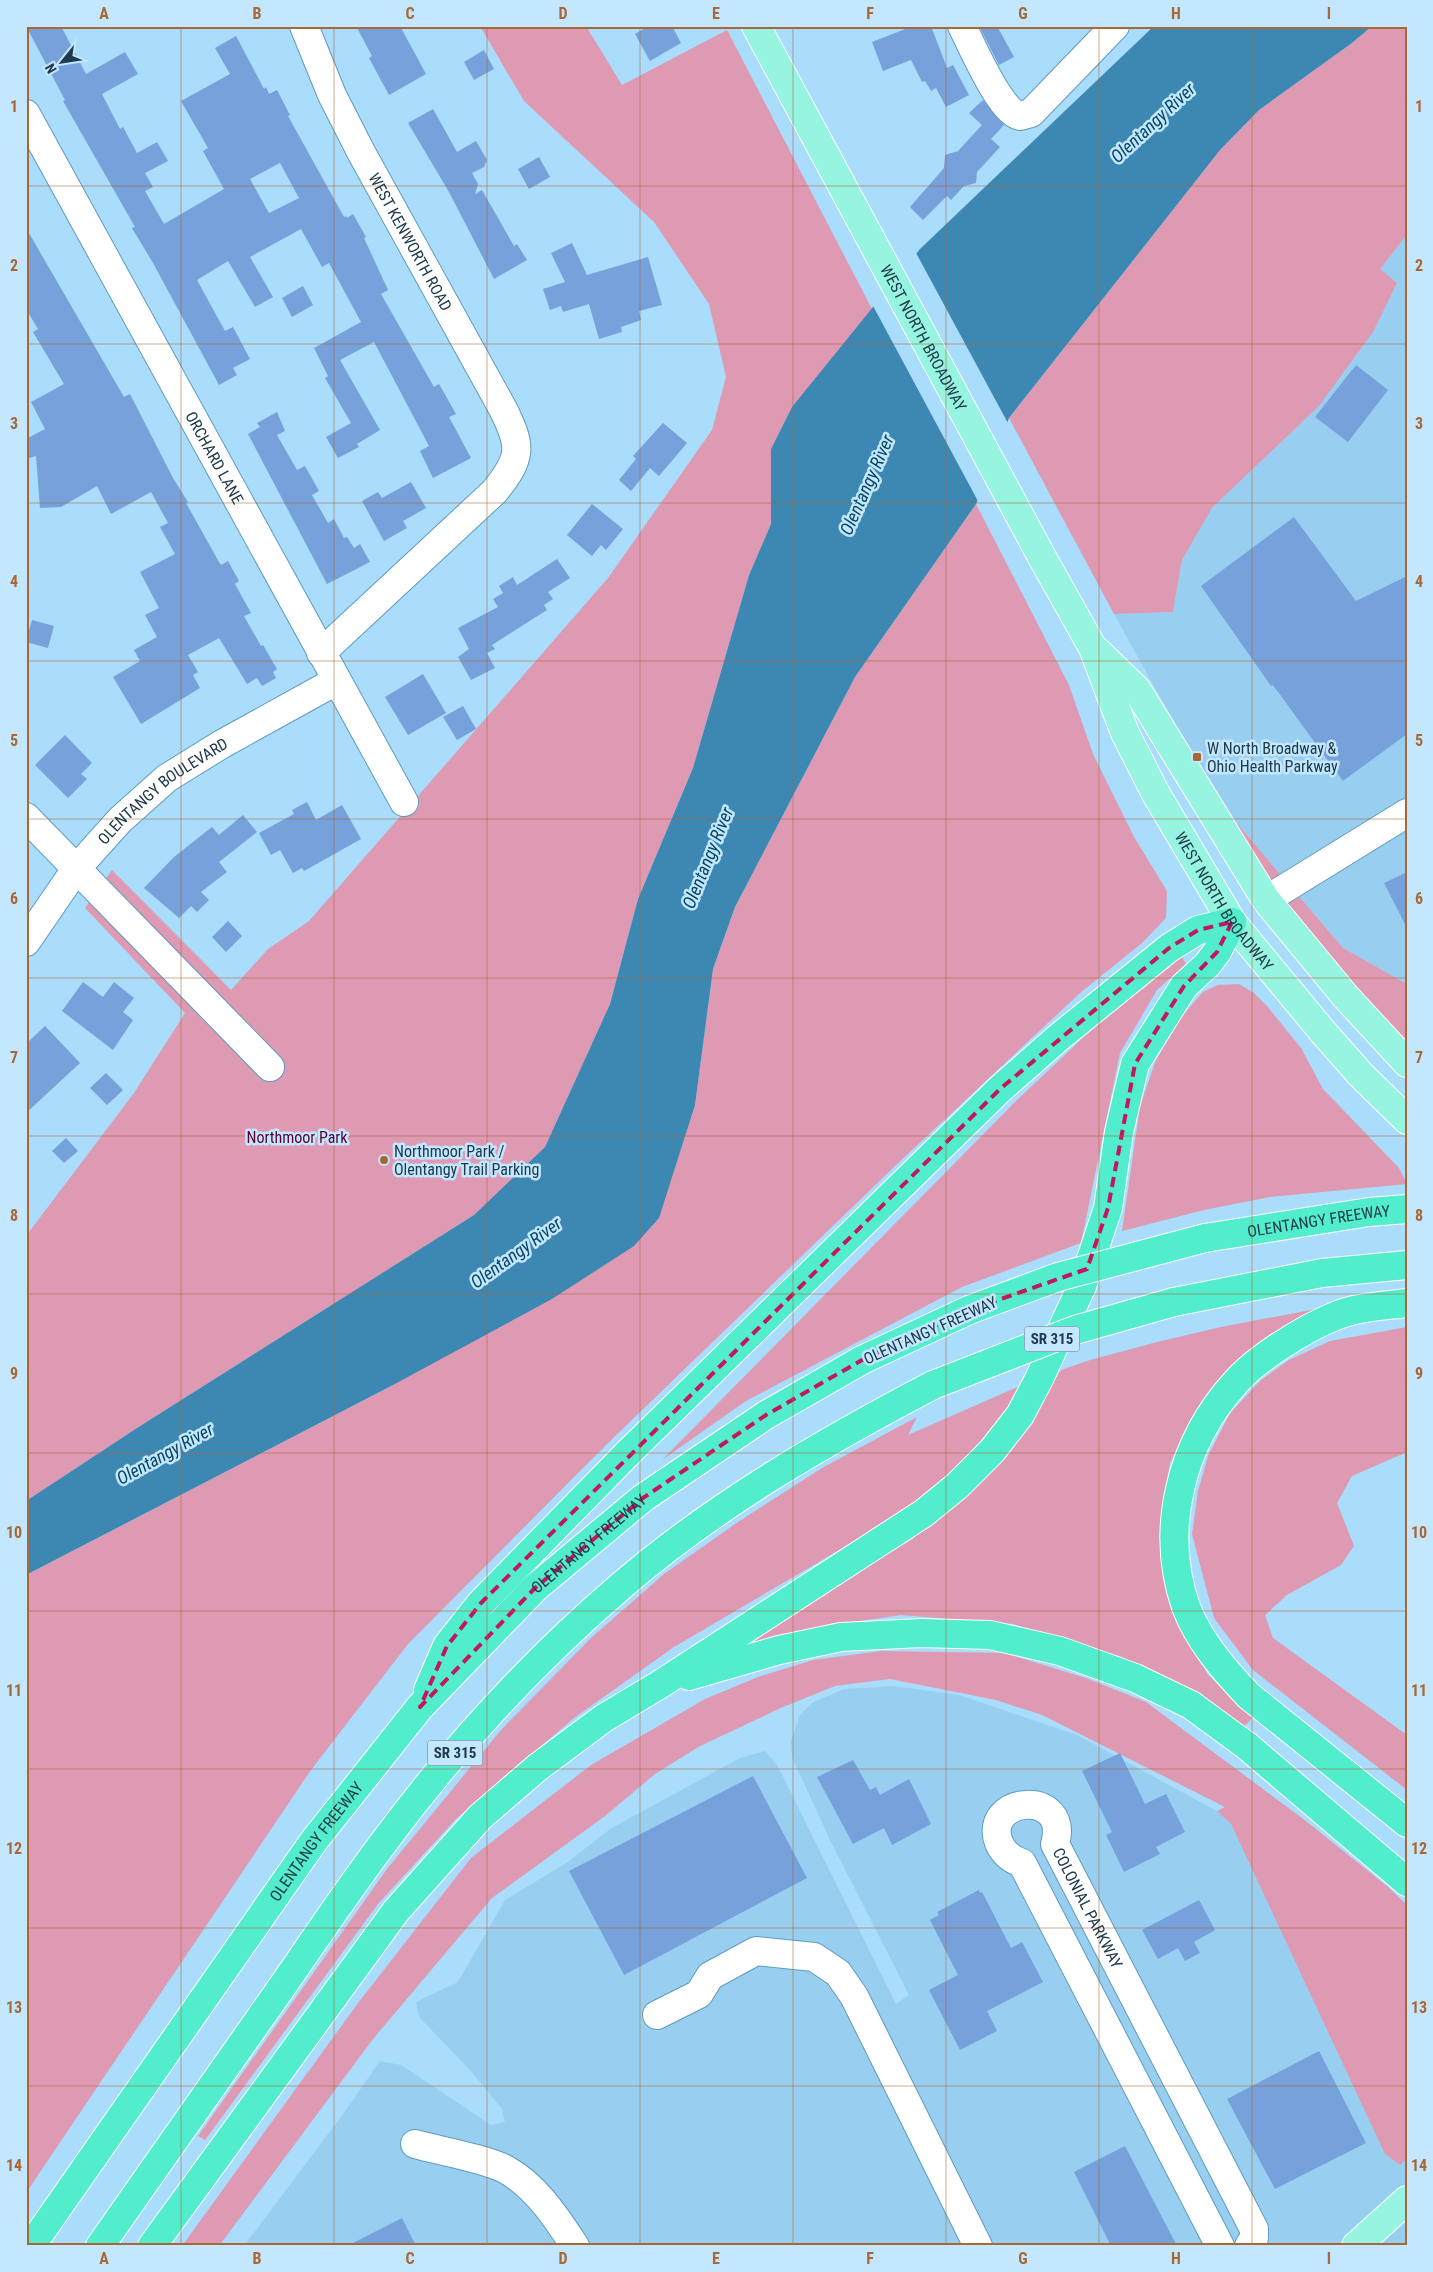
<svg xmlns="http://www.w3.org/2000/svg" width="1433" height="2272" font-family="'Roboto Condensed',sans-serif">
	<style>
		.built { fill: #98cff0 }
		.green { fill: #df9ab3 }
		.water { fill: #3d88b2 }
		.pier { fill: #aadcfb }
		.building { fill: #76a1db; fill-rule: evenodd }
		.lines { fill: none; stroke-linecap: round; stroke-linejoin: round }
		.minor-casing { stroke: #5e9bc0; stroke-width: 30 }
		.major-casing { stroke: #fff; stroke-width: 30 }
		.highway-casing { stroke: #fff; stroke-width: 30 }
		.minor { stroke: #fff; stroke-width: 28 }
		.major { stroke: #97f4e0; stroke-width: 28 }
		.highway { stroke: #52edcc; stroke-width: 28 }
		.highway-bridge-casing { stroke: #fff; stroke-width: 30; stroke-linecap: butt }
		.highway-bridge { stroke: #52edcc; stroke-width: 28 }
		.marked { fill: none; stroke: #c2185b; stroke-width: 4; stroke-dasharray: 10 6; stroke-linejoin: round }
		.grid { fill: none; stroke: #a96734; stroke-width: 1; stroke-opacity: 0.55 }
		.poi-dot { fill: #a96734; stroke: #c2e7ff; stroke-width: 2 }
		.labels { text-anchor: middle; stroke-width: 5; stroke-linejoin: round; paint-order: stroke }
		.shield { fill: #c2e7ff; stroke: #516e80; stroke-width: 1 }
		.shield-label { font-size: 15px; font-weight: bold; fill: #203a49 }
		.street-label { font-size: 16px; fill: #203a49; stroke: #c2e7ff }
		.poi-label { font-size: 16px; fill: #203a49; stroke: #c2e7ff; text-anchor: start }
		.park-label { font-size: 16px; fill: #5a0031; stroke: #c2e7ff }
		.water-label { font-size: 18px; font-style: italic; fill: #074663; stroke: #c2e7ff }
		.neatline { fill: none; stroke: #a96734; stroke-width: 2 }
		.grid-label { font-size: 16px; text-anchor: middle; font-weight: bold; fill: #a96734 }
	</style>
	<rect width="100%" height="100%" fill="#aadcfb"/>
	<!-- built -->
	<g class="built">
		<path d="M1407 235V984L1343 948 1218 801 1114 614 1173 612 1182 560 1212 508 1319 406 1380 269Z"/>
		<path d="M894 1686 959 1695 1077 1735 1217 1811 1231 1824 1400 2165 1407 2159V2246H244L346 2110 380 2061 401 2065 491 2125 505 2122 502 2109 470 2070 419 2017 416 2002 458 1982 505 1900 568 1862 610 1829 740 1758 765 1751 777 1765 896 2004 909 1995 830 1840 792 1757 791 1741 800 1715 812 1703 844 1689Z"/>
	</g>
	<!-- green -->
	<g class="green">
		<path d="M480 26H586L622 85 727 30 872 309 792 407 771 449V524L749 575 693 768 638 899 610 1004 545 1147 474 1215 137 1428 26 1501V1236L134 1093 185 1013 85 908 112 870 231 990 268 949 309 921 608 578 712 430 726 377 709 304 654 222 524 101Z"/>
		<path d="M1372 26H1407V235L1380 269 1397 283 1373 332 1319 406 1212 508 1182 560 1173 612 1114 614 1009 418 1220 150 1259 110 1352 43Z"/>
		<path d="M976 504 1069 685 1093 754 1134 837 1167 891 1166 918 1142 943 1080 993 895 1166 608 1443 408 1644 311 1770 26 2193V1575L393 1385 695 1105 713 969 735 907 855 677Z"/>
		<path d="M1218 801 1343 948 1407 984V1044L1331 960 1282 901Z"/>
		<path d="M1182 957 1186 964 1157 990 1120 1053 1081 1243 962 1287 746 1401 662 1460 1016 1101 1123 1000Z"/>
		<path d="M1239 984 1254 993 1267 1006 1301 1048 1323 1089 1399 1168 1407 1184 1270 1197 1204 1210 1122 1231 1140 1106 1156 1060 1182 1016 1203 992 1218 985Z"/>
		<path d="M1316 1309 1269 1335 1229 1368 1194 1414 1170 1463 1162 1508V1566L1176 1615 1208 1675 1253 1717 1244 1727 1199 1692 1119 1656 1013 1624 901 1615 808 1629 748 1646 744 1639 911 1540 965 1497 1017 1440 1061 1370 1090 1360 1157 1342 1221 1327Z"/>
		<path d="M1407 1327V1452L1352 1476 1337 1503 1354 1546 1341 1565 1287 1595 1265 1615 1273 1638 1407 1735V1790L1253 1670 1214 1618 1192 1534 1198 1491 1208 1456 1230 1413 1261 1380 1289 1360 1330 1341Z"/>
		<path d="M1022 1385 997 1423 956 1467 899 1515 674 1647 574 1718 456 1819 378 1904 205 2140 198 2136 387 1869 501 1730 591 1638 664 1574 738 1522 822 1468 917 1417 908 1435Z"/>
		<path d="M881 1651 1005 1653 1086 1678 1146 1702 1306 1821 1388 1887 1407 1905V2159L1400 2165 1385 2154 1231 1824 1217 1811 1225 1807 1042 1715 996 1700 890 1679 835 1686 783 1707 700 1746 655 1774 605 1816 492 1898 373 2039 219 2246H182L358 2003 471 1858 591 1765 705 1699 758 1677 813 1660Z"/>
	</g>
	<!-- water -->
	<path class="water" d="M1154 26H1372L1352 43 1259 110 1220 150 1009 418 976 504 855 677 735 907 713 969 695 1105 659 1218 634 1246 552 1299 393 1385 26 1575V1501L137 1428 474 1215 545 1147 610 1004 638 899 693 768 749 575 771 524V449L792 407 920 249Z"/>
	<!-- pier -->
	<path class="pier" d="M915 251 1009 425 979 503 872 304Z"/>
	<!-- building -->
	<g class="building">
		<path d="M26 26H61L86 74 125 52 138 74 102 94 120 129 123 127 137 153 157 142 168 161 145 173 153 187 145 191 164 224 224 189 203 151 208 148 181 101 230 74 215 48 236 36 264 89 266 87 269 94 277 90 290 115 288 116 344 217 346 216 347 218 353 214 366 237 364 238 388 290 381 294 434 387 439 384 456 414 449 417 471 458 433 478 420 451 429 446 374 342 340 360 380 430 357 444 359 447 338 458 326 437 351 423 325 378 328 376 314 348 361 322 329 263 322 267 301 229 250 257 273 297 255 307 228 261 197 280 225 331 233 327 250 359 233 368 237 375 219 385 153 263 132 228 135 227 63 101 65 100ZM280 163 299 198 269 213 250 179Z"/>
		<path d="M356 26H400L426 74 389 95 369 58 372 56Z"/>
		<path d="M649 26H672L681 43 650 61 635 34Z"/>
		<path d="M913 26H931L947 68 953 65 969 95 946 107 936 88 931 91 925 81 922 82 911 60 883 71 872 42Z"/>
		<path d="M979 26H997L1014 57 999 65Z"/>
		<path d="M484 50 494 69 474 80 464 62Z"/>
		<path d="M983 100 1004 125 991 139 1000 147 977 172 976 183 964 186 951 200 947 196 923 220 910 207 944 168 945 155 958 151 982 125 969 113Z"/>
		<path d="M433 109 457 152 476 141 487 160 484 167 472 173 478 184 475 194 482 190 514 246 517 244 527 260 494 279 449 192 408 123Z"/>
		<path d="M539 157 550 177 529 189 518 169Z"/>
		<path d="M26 228 124 397 130 394 173 478 188 502 186 503 219 562 221 565 228 561 239 581 235 584 251 613 244 616 261 646 263 645 277 669 273 672 276 678 262 686 257 678 247 684 219 638 188 655 198 672 193 675 200 688 141 724 113 677 140 661 134 650 157 637 145 615 159 608 140 572 175 554 160 527 168 523 151 492 111 514 97 486 61 507 40 508 36 456 26 459V439L45 429 31 402 64 384 33 332 38 329 26 309Z"/>
		<path d="M572 243 587 275 648 257 662 305 639 311 641 320 621 327 622 332 599 339 589 304 563 312 561 306 550 310 543 289 565 282 551 253Z"/>
		<path d="M303 286 313 305 292 317 282 298Z"/>
		<path d="M1356 365 1388 390 1348 442 1315 417Z"/>
		<path d="M277 412 285 431 277 435 297 470 305 466 319 491 312 495 328 523 334 519 344 538 347 537 354 548 360 544 370 562 327 584 248 434 260 427 257 423Z"/>
		<path d="M663 423 687 443 659 476 650 468 631 491 619 480 636 459 633 456Z"/>
		<path d="M411 482 426 508 403 521 407 528 384 541 362 501 378 492 382 498Z"/>
		<path d="M592 504 623 529 606 550 601 545 592 556 567 535Z"/>
		<path d="M1294 517 1356 601 1407 576V734L1343 781 1273 685 1271 686 1201 586Z"/>
		<path d="M557 559 570 578 548 592 553 599 544 605 547 610 492 645 495 649 487 653 495 668 471 680 458 657 469 649 458 628 498 607 493 599 503 593 499 586 513 577 517 585Z"/>
		<path d="M32 620 54 626 48 648 26 642Z"/>
		<path d="M423 674 446 713 408 735 385 697Z"/>
		<path d="M463 706 476 729 457 740 443 717Z"/>
		<path d="M65 735 92 763 81 774 87 779 68 798 35 765Z"/>
		<path d="M307 802 316 820 342 805 361 839 304 871 302 868 293 873 280 850 271 855 259 833 294 814 292 810Z"/>
		<path d="M243 815 257 832 219 862 227 872 201 892 209 900 197 912 191 906 179 918 144 888 174 857 212 827 219 835Z"/>
		<path d="M1407 872V928L1384 883Z"/>
		<path d="M228 921 242 936 226 952 212 937Z"/>
		<path d="M83 982 103 997 114 982 134 998 123 1012 133 1020 113 1050 62 1011Z"/>
		<path d="M45 1026 80 1063 26 1113V1044Z"/>
		<path d="M106 1073 123 1090 107 1105 90 1088Z"/>
		<path d="M66 1138 78 1151 64 1163 52 1151Z"/>
		<path d="M1120 1753 1145 1804 1166 1794 1185 1832 1156 1847 1160 1854 1124 1872 1106 1835 1112 1832 1082 1771Z"/>
		<path d="M853 1760 870 1790 876 1787 880 1795 909 1779 931 1824 892 1845 884 1828 853 1844 817 1777Z"/>
		<path d="M753 1776 807 1878 624 1975 569 1871Z"/>
		<path d="M979 1890 980 1893 982 1892 1011 1948 1022 1942 1043 1982 987 2011 997 2031 960 2050 929 1990 958 1975 930 1920 939 1915 937 1912Z"/>
		<path d="M1199 1900 1215 1930 1194 1942 1200 1953 1185 1961 1178 1948 1158 1959 1142 1930Z"/>
		<path d="M1319 2051 1366 2143 1275 2189 1227 2099Z"/>
		<path d="M1125 2146 1177 2246H1111L1074 2172Z"/>
		<path d="M402 2218 416 2246H347Z"/>
	</g>
	<g class="lines">
		<defs>
			<g id="minor">
				<path id="s1" d="M304 26 332 95 361 152 503 409C522 447 522 457 495 491L321 653"/>
				<path d="M962 26C972 46 1001 113 1020 116L1031 113 1115 26"/>
				<path id="s2" d="M26 114 404 802"/>
				<path d="M26 817 270 1067"/>
				<path d="M1266 900 1407 813"/>
				<path id="s3" d="M26 942 76 869 120 820 167 778 222 744 336 681"/>
				<path d="M657 2015 699 1994 710 1976 756 1951 814 1957 838 1973 854 1996 978 2246"/>
				<path d="M415 2144C440 2151 483 2158 505 2169 536 2186 556 2217 575 2246"/>
				<path id="s4" d="M1220 2246 1022 1863C1012 1860 1004 1854 999 1843 981 1796 1071 1788 1055 1844L1254 2229V2238L1249 2246"/>
			</g>
			<g id="major">
				<path id="s5" d="M756 26 1043 559 1093 648 1125 733 1156 794 1232 922 1323 1032 1361 1075 1407 1120"/>
				<path d="M1098 652 1137 690 1266 900 1346 997 1407 1063"/>
				<path d="M1356 2246 1407 2200"/>
			</g>
			<g id="highway">
				<path id="s6" d="M1205 1238 1369 1212 1407 1209"/>
				<path d="M1174 1302 1322 1273 1407 1265"/>
				<path d="M1407 1303C1383 1306 1355 1307 1333 1317 1304 1329 1257 1358 1236 1382 1181 1442 1159 1529 1186 1607 1199 1641 1224 1670 1249 1696L1407 1823"/>
				<path d="M689 1676 779 1650 841 1637 921 1633 990 1635 1060 1651 1135 1678 1191 1705 1247 1746 1407 1882"/>
				<path d="M428 1690 447 1646 481 1603 628 1453 1000 1089 1058 1038 1169 948 1198 930 1232 922"/>
				<path id="s7" d="M31 2246 313 1842 420 1707 535 1588 643 1498 766 1415 862 1360 969 1310"/>
				<path d="M100 2246C162 2157 224 2069 286 1981 317 1936 348 1890 381 1846 451 1751 531 1663 621 1586 715 1505 824 1442 933 1385"/>
				<path d="M152 2246 396 1911 480 1817 538 1767 604 1718 659 1685 924 1513 957 1486 992 1451 1020 1415 1039 1379 1082 1286 1108 1208 1119 1132 1135 1064 1184 986 1207 965 1217 952 1232 922"/>
			</g>
		</defs>
		<!-- minor casing -->
		<use href="#minor" class="minor-casing"/>
		<!-- major casing -->
		<use href="#major" class="major-casing"/>
		<!-- highway casing -->
		<use href="#highway" class="highway-casing"/>
		<!-- minor -->
		<use href="#minor" class="minor"/>
		<!-- major -->
		<use href="#major" class="major"/>
		<!-- highway -->
		<use href="#highway" class="highway"/>
		<defs>
			<g id="highway-bridge">
				<path d="M969 1310 1058 1277 1205 1238"/>
				<path d="M933 1385 1075 1330 1174 1302"/>
			</g>
		</defs>
		<!-- highway-bridge casing -->
		<use href="#highway-bridge" class="highway-bridge-casing"/>
		<!-- highway-bridge -->
		<use href="#highway-bridge" class="highway-bridge"/>
	</g>
	<!-- marked area -->
	<path class="marked" d="M1232 922 1217 952 1184 986 1135 1064 1108 1208 1087 1269 969 1310 862 1360 766 1415 643 1498 535 1588 420 1707 447 1646 481 1603 1000 1089 1169 948 1198 930Z"/>
	<!-- grid -->
	<path class="grid" d="M181 26V2246M334 26V2246M487 26V2246M640 26V2246M793 26V2246M946 26V2246M1099 26V2246M1252 26V2246M26 186H1407M26 344H1407M26 503H1407M26 661H1407M26 819H1407M26 978H1407M26 1136H1407M26 1294H1407M26 1453H1407M26 1611H1407M26 1769H1407M26 1928H1407M26 2086H1407"/>
	<!-- markers -->
	<g class="poi-dot">
		<rect x="1192" y="752" width="10" height="10" rx="2.5"/>
		<circle cx="384" cy="1160" r="5"/>
	</g>
	<g class="labels">
		<!-- shield labels -->
		<g class="shield">
			<rect x="1024.5" y="1326.5" width="55" height="25" rx="4"/>
			<rect x="427.5" y="1740.5" width="55" height="25" rx="4"/>
		</g>
		<g class="shield-label">
			<text x="1052" y="1344">SR 315</text>
			<text x="455" y="1758">SR 315</text>
		</g>
		<!-- street labels -->
		<g class="street-label">
			<text dy="6" stroke="none"><textPath href="#s1" startOffset="241">WEST KENWORTH ROAD</textPath></text>
			<text dy="6" stroke="none"><textPath href="#s5" startOffset="354">WEST NORTH BROADWAY</textPath></text>
			<text dy="6" stroke="none"><textPath href="#s2" startOffset="392">ORCHARD LANE</textPath></text>
			<text dy="6" stroke="none"><textPath href="#s3" startOffset="206">OLENTANGY BOULEVARD</textPath></text>
			<text dy="6" stroke="none"><textPath href="#s5" startOffset="994">WEST NORTH BROADWAY</textPath></text>
			<text dy="6" stroke="none"><textPath href="#s6" startOffset="115">OLENTANGY FREEWAY</textPath></text>
			<text transform="translate(930 1330) rotate(-24)" y="6">OLENTANGY FREEWAY</text>
			<text dy="6" stroke="none"><textPath href="#s7" startOffset="900">OLENTANGY FREEWAY</textPath></text>
			<text dy="6" stroke="none"><textPath href="#s7" startOffset="495">OLENTANGY FREEWAY</textPath></text>
			<text dy="6" stroke="none"><textPath href="#s4" startOffset="649">COLONIAL PARKWAY</textPath></text>
		</g>
		<!-- poi labels -->
		<g class="poi-label">
			<text x="1207" y="754">W North Broadway &amp;<tspan x="1207" dy="18">Ohio Health Parkway</tspan></text>
			<text x="394" y="1157">Northmoor Park /<tspan x="394" dy="18">Olentangy Trail Parking</tspan></text>
		</g>
		<!-- park labels -->
		<g class="park-label">
			<text x="297" y="1143">Northmoor Park</text>
		</g>
		<!-- water labels -->
		<g class="water-label">
			<text transform="translate(1153 123) rotate(-43)" y="6">Olentangy River</text>
			<text transform="translate(867 485) rotate(-66)" y="6">Olentangy River</text>
			<text transform="translate(708 858) rotate(-68)" y="6">Olentangy River</text>
			<text transform="translate(516 1253) rotate(-36)" y="6">Olentangy River</text>
			<text transform="translate(165 1454) rotate(-29)" y="6">Olentangy River</text>
		</g>
	</g>
	<!-- border -->
	<rect width="1433" height="2272" fill="none" stroke="#c2e7ff" stroke-width="55"/>
	<!-- north arrow -->
	<g transform="translate(62 62) rotate(240)" stroke="#c2e7ff" stroke-width="4" paint-order="stroke">
	<path d="M0-4L9 19L0 12L-9 19Z" fill="#203a49"/>
	<text y="-8" font-size="14" font-weight="bold" text-anchor="middle" fill="#203a49">N</text>
	</g>
	<rect x="28" y="28" width="1378" height="2216" class="neatline"/>
	<g class="grid-label">
		<text x="104" y="19">A</text>
		<text x="257" y="19">B</text>
		<text x="410" y="19">C</text>
		<text x="563" y="19">D</text>
		<text x="716" y="19">E</text>
		<text x="870" y="19">F</text>
		<text x="1023" y="19">G</text>
		<text x="1176" y="19">H</text>
		<text x="1329" y="19">I</text>
		<text x="14" y="112">1</text>
		<text x="1419" y="112">1</text>
		<text x="14" y="271">2</text>
		<text x="1419" y="271">2</text>
		<text x="14" y="429">3</text>
		<text x="1419" y="429">3</text>
		<text x="14" y="587">4</text>
		<text x="1419" y="587">4</text>
		<text x="14" y="746">5</text>
		<text x="1419" y="746">5</text>
		<text x="14" y="904">6</text>
		<text x="1419" y="904">6</text>
		<text x="14" y="1063">7</text>
		<text x="1419" y="1063">7</text>
		<text x="14" y="1221">8</text>
		<text x="1419" y="1221">8</text>
		<text x="14" y="1379">9</text>
		<text x="1419" y="1379">9</text>
		<text x="14" y="1538">10</text>
		<text x="1419" y="1538">10</text>
		<text x="14" y="1696">11</text>
		<text x="1419" y="1696">11</text>
		<text x="14" y="1854">12</text>
		<text x="1419" y="1854">12</text>
		<text x="14" y="2013">13</text>
		<text x="1419" y="2013">13</text>
		<text x="14" y="2171">14</text>
		<text x="1419" y="2171">14</text>
		<text x="104" y="2264">A</text>
		<text x="257" y="2264">B</text>
		<text x="410" y="2264">C</text>
		<text x="563" y="2264">D</text>
		<text x="716" y="2264">E</text>
		<text x="870" y="2264">F</text>
		<text x="1023" y="2264">G</text>
		<text x="1176" y="2264">H</text>
		<text x="1329" y="2264">I</text>
	</g>
</svg>
